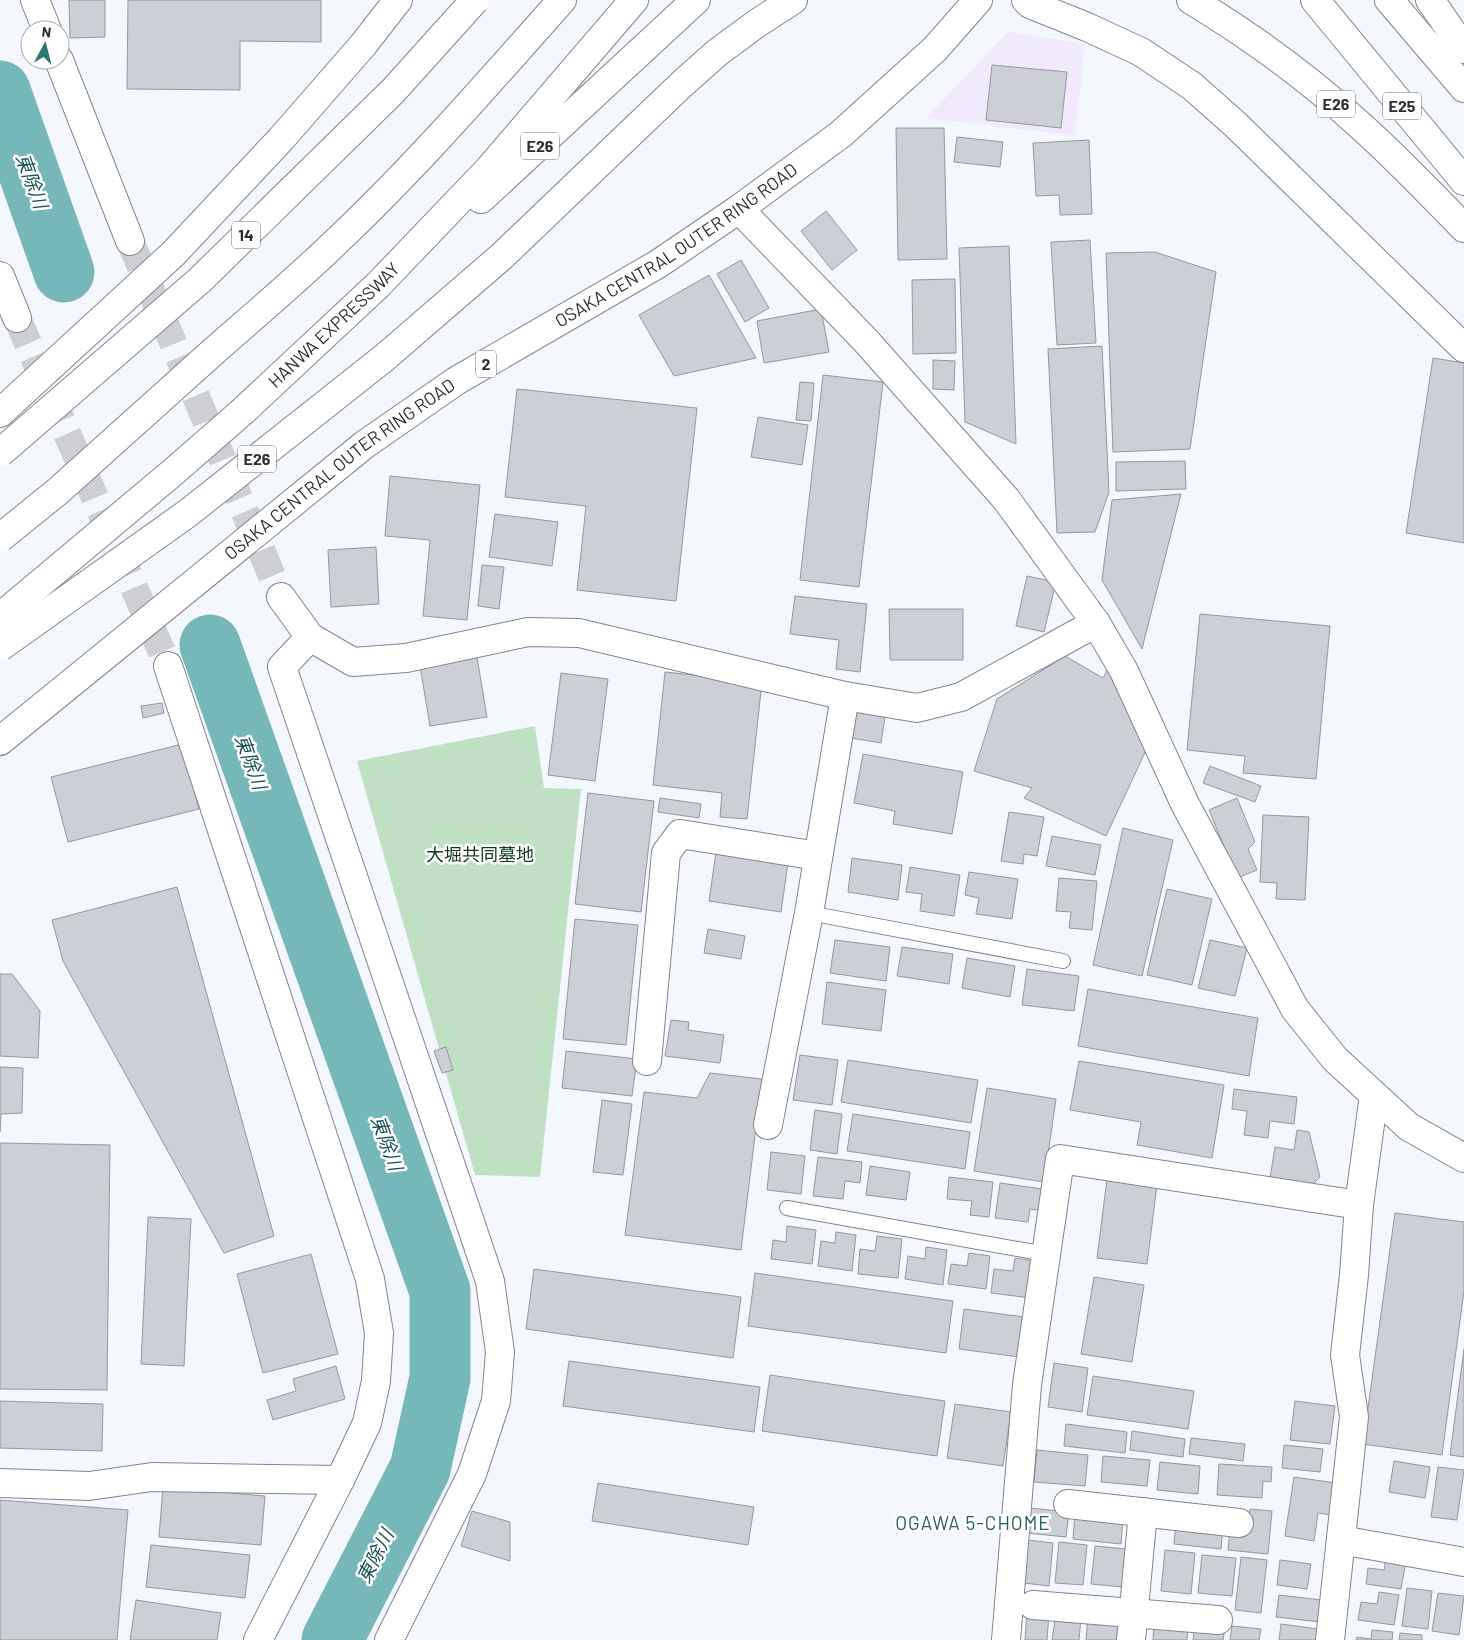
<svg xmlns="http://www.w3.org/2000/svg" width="1464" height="1640" font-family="Barlow,'Noto Sans JP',sans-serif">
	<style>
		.industrial { fill: #f0eafc }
		.green { fill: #bfe0c3 }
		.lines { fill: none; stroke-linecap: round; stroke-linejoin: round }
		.river { stroke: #76b7ba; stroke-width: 61 }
		.building { fill: #cdcfd6; stroke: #95979d }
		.minor-tunnel { stroke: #cdcfd5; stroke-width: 28; stroke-dasharray: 28 14; stroke-linecap: butt }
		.service-casing { stroke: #83858b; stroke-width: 16 }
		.minor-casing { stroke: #83858b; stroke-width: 30 }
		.primary-casing { stroke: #83858b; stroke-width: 30 }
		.motorway-casing { stroke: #83858b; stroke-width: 30 }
		.service { stroke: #fff; stroke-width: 14 }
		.minor { stroke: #fff; stroke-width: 28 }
		.primary { stroke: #fff; stroke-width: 28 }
		.motorway { stroke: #fff; stroke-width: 28 }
		.motorway-bridge-casing { stroke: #83858b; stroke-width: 30; stroke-linecap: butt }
		.motorway-bridge { stroke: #fff; stroke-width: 28 }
		.labels { text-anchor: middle; stroke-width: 5; stroke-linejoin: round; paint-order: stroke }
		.shield { fill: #fff; stroke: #6b6c6e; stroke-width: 1 }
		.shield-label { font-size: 16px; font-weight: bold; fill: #2c2d30 }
		.street-label { font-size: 18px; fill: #2c2d30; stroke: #fff }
		.park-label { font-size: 18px; fill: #0c3a19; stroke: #fff }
		.water-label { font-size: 19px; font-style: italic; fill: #165052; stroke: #fff }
		.neighbourhood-label { font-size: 19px; letter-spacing: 1px; fill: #265f59; stroke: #fff }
	</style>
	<rect width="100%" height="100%" fill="#f5f7fe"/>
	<!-- industrial -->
	<path class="industrial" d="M1008 32 1085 44 1075 136 926 118Z"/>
	<!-- green -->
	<path class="green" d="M535 726 544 788 581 789 540 1177 475 1175 357 761Z"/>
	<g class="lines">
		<!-- river -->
		<g class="river">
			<path d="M0 91 64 272"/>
			<path d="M210 645 440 1291V1378L420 1469 332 1640"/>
		</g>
	</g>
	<!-- building -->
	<g class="building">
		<path d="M69 0H105V37L70 38Z"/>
		<path d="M128 0H321V42L240 41V90L127 89Z"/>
		<path d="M992 65 1067 72 1061 128 986 120Z"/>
		<path d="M896 128H944L947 259 898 260Z"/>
		<path d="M957 137 1003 142 1000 167 954 162Z"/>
		<path d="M1089 140 1092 214 1060 215 1059 195 1036 196 1033 143Z"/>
		<path d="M826 211 857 250 832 270 801 231Z"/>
		<path d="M1090 240 1096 343 1057 345 1051 242Z"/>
		<path d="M1009 246 1016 444 965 422 959 248Z"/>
		<path d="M1155 252 1216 272 1190 449 1113 452 1106 253Z"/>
		<path d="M741 260 769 308 745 322 717 274Z"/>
		<path d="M709 275 756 358 674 376 639 315Z"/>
		<path d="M955 279 956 353 913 354 912 280Z"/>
		<path d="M821 309 829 352 764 363 757 321Z"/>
		<path d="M1102 346 1109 492 1095 532 1057 533 1048 349Z"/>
		<path d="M1433 358 1464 363V543L1406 533Z"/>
		<path d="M933 360 955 361 954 390 933 389Z"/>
		<path d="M823 375 883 382 859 587 800 580Z"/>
		<path d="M800 382 814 383 811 421 796 420Z"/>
		<path d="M517 389 697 408 676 601 577 590 586 506 505 497Z"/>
		<path d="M758 417 808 425 802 465 751 457Z"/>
		<path d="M1185 461 1186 489 1116 491V462Z"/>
		<path d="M390 476 480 485 467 620 423 616 430 540 385 536Z"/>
		<path d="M1181 494 1142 649 1102 580 1112 500Z"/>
		<path d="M495 514 558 522 552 566 489 557Z"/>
		<path d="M376 547 379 604 331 607 328 550Z"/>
		<path d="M482 565 504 567 499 609 478 606Z"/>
		<path d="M1027 576 1056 582 1044 632 1016 626Z"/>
		<path d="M795 596 867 604 860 672 836 669 839 640 790 634Z"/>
		<path d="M889 609H963V660H890Z"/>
		<path d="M1200 614 1330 626 1316 779 1243 773 1245 756 1187 750Z"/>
		<path d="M1065 656 1103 678 1109 667 1148 746 1106 836 1024 798 1032 788 974 771 997 699Z"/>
		<path d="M477 657 487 717 430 726 420 666Z"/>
		<path d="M665 672 762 682 747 819 720 817 722 793 653 785Z"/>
		<path d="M561 673 608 679 595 781 548 775Z"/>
		<path d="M162 703 164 713 143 718 141 706Z"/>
		<path d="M855 711 885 717 881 743 851 738Z"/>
		<path d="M182 744 199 809 68 842 51 777Z"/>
		<path d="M863 754 963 772 952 834 893 824 895 811 854 803Z"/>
		<path d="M1210 766 1261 786 1255 802 1203 783Z"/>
		<path d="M588 793 654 801 641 912 575 904Z"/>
		<path d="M660 798 701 804 699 818 658 812Z"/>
		<path d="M1237 798 1255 842 1248 849 1257 870 1237 878 1209 810Z"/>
		<path d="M1009 812 1044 817 1037 856 1024 854 1023 864 1001 861Z"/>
		<path d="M1263 815 1309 817 1305 900 1276 899 1277 883 1260 882Z"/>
		<path d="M1123 828 1173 840 1142 976 1093 965Z"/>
		<path d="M1052 836 1101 845 1095 875 1046 866Z"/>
		<path d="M716 852 788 863 781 912 709 901Z"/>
		<path d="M852 858 902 865 898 900 848 892Z"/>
		<path d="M910 867 960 875 954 916 920 911 922 894 906 892Z"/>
		<path d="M969 872 1018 879 1012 919 976 914 979 898 965 895Z"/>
		<path d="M1059 878 1097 881 1092 930 1069 928 1071 912 1056 911Z"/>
		<path d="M177 887 274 1236 224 1253 63 961 52 920Z"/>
		<path d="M1167 889 1212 899 1192 985 1147 975Z"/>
		<path d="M575 919 638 925 626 1045 563 1039Z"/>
		<path d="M708 929 745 936 741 959 704 953Z"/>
		<path d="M835 940 890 947 886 981 830 973Z"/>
		<path d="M1210 940 1247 948 1235 996 1198 988Z"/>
		<path d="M902 947 953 954 949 984 897 976Z"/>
		<path d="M967 958 1015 966 1010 997 962 988Z"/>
		<path d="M1027 969 1079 976 1074 1011 1022 1005Z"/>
		<path d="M0 974H12L40 1011 38 1058 0 1056Z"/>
		<path d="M827 982 886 990 881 1031 822 1024Z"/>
		<path d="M1088 989 1258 1018 1249 1076 1078 1046Z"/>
		<path d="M671 1020 689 1022 688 1030 724 1035 720 1063 665 1056Z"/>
		<path d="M446 1047 453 1070 442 1073 434 1051Z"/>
		<path d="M566 1051 637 1059 632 1096 562 1088Z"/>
		<path d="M800 1055 838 1060 832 1105 793 1100Z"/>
		<path d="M848 1060 978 1080 971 1123 841 1102Z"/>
		<path d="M1079 1061 1224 1085 1212 1158 1137 1145 1141 1122 1070 1110Z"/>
		<path d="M0 1067 23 1068 22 1113 1 1114 0 1132Z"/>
		<path d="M710 1073 762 1079 741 1250 625 1235 644 1092 697 1098Z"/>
		<path d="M987 1088 1056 1099 1044 1182 974 1171Z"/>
		<path d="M1234 1089 1297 1097 1294 1124 1270 1121 1268 1138 1244 1135 1247 1111 1232 1109Z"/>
		<path d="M602 1100 632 1104 623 1175 593 1172Z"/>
		<path d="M815 1110 842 1114 837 1154 810 1150Z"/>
		<path d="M853 1114 970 1132 965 1169 847 1151Z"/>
		<path d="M1297 1130 1309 1132 1320 1177 1312 1185 1270 1178 1275 1147 1294 1150Z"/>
		<path d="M0 1143 110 1145 107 1390 0 1389Z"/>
		<path d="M771 1152 805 1156 801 1194 767 1190Z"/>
		<path d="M818 1157 862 1162 860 1183 845 1181 843 1199 813 1196Z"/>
		<path d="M870 1166 910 1172 906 1200 866 1195Z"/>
		<path d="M949 1177 993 1182 989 1217 970 1215 972 1201 947 1199Z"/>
		<path d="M1107 1179 1157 1185 1147 1264 1097 1258Z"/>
		<path d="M1000 1183 1049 1190 1046 1211 1030 1209 1028 1222 995 1218Z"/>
		<path d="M1395 1213 1464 1222V1291L1442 1455 1363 1444Z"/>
		<path d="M148 1217 191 1219 184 1366 141 1364Z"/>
		<path d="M787 1226 816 1230 812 1264 771 1259 773 1240 786 1242Z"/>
		<path d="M836 1232 856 1235 852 1271 818 1266 821 1241 835 1243Z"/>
		<path d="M877 1236 902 1239 898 1278 858 1274 860 1249 875 1251Z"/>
		<path d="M926 1247 947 1250 943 1285 905 1279 908 1256 925 1259Z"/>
		<path d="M969 1253 990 1256 986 1289 948 1284 951 1264 967 1266Z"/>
		<path d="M311 1254 338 1354 263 1373 237 1274Z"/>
		<path d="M1015 1258 1035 1261 1031 1298 991 1293 994 1269 1013 1271Z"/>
		<path d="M534 1269 741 1297 733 1358 526 1329Z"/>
		<path d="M755 1273 953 1301 946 1353 748 1326Z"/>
		<path d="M1094 1277 1144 1285 1132 1362 1081 1354Z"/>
		<path d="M964 1309 1024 1317 1019 1357 959 1349Z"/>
		<path d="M1464 1349V1457L1450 1455Z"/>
		<path d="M569 1361 760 1387 754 1432 563 1406Z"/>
		<path d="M1054 1363 1088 1368 1082 1412 1048 1407Z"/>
		<path d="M336 1366 345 1399 273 1420 267 1400 296 1391 293 1379Z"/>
		<path d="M770 1375 945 1401 937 1456 762 1431Z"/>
		<path d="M1093 1376 1194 1391 1188 1429 1087 1415Z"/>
		<path d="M0 1401 103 1404 102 1451 0 1448Z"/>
		<path d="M1295 1401 1335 1406 1330 1444 1290 1440Z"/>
		<path d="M955 1404 1011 1412 1003 1466 947 1458Z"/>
		<path d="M1066 1424 1127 1432 1125 1453 1064 1446Z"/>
		<path d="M1132 1431 1185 1439 1183 1457 1130 1450Z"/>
		<path d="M1191 1438 1245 1444 1243 1461 1189 1454Z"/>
		<path d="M1284 1445 1323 1449 1320 1472 1282 1468Z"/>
		<path d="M1037 1450 1088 1455 1085 1486 1034 1482Z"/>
		<path d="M1103 1456 1150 1460 1147 1486 1101 1482Z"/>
		<path d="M1394 1461 1430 1467 1425 1498 1389 1492Z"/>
		<path d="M1160 1462 1200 1466 1198 1494 1157 1490Z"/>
		<path d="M1219 1464 1272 1467 1271 1482 1263 1481 1262 1498 1217 1495Z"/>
		<path d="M1438 1467 1464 1470 1457 1520 1431 1517Z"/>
		<path d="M1294 1477 1336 1483 1331 1515 1318 1513 1314 1541 1285 1536Z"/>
		<path d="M598 1483 754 1507 748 1545 592 1521Z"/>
		<path d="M163 1487 265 1496 261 1545 159 1537Z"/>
		<path d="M0 1500 128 1510 117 1640H0Z"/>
		<path d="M1030 1508 1069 1512 1066 1537 1027 1533Z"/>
		<path d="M1250 1509 1272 1511 1268 1554 1228 1550 1230 1529 1248 1531Z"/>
		<path d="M472 1511 510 1522V1561L461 1546Z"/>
		<path d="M1075 1513 1123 1518 1121 1544 1073 1539Z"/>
		<path d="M1176 1522 1223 1527 1221 1549 1174 1544Z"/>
		<path d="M1028 1540 1053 1543 1049 1586 1024 1583Z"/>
		<path d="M1059 1542 1087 1545 1083 1585 1055 1583Z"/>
		<path d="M151 1545 250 1555 245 1598 146 1587Z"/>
		<path d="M1095 1546 1126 1549 1123 1587 1091 1584Z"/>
		<path d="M1165 1550 1195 1553 1191 1594 1161 1591Z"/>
		<path d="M1202 1555 1236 1558 1232 1596 1198 1593Z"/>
		<path d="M1241 1557 1267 1560 1261 1613 1235 1610Z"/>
		<path d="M1386 1558 1406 1561 1401 1589 1366 1584 1368 1568 1384 1570Z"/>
		<path d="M1280 1560 1311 1564 1307 1589 1277 1585Z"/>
		<path d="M1407 1588 1432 1591 1428 1629 1402 1626Z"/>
		<path d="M1379 1592 1399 1595 1394 1625 1358 1620 1361 1602 1377 1604Z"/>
		<path d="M1438 1593 1464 1596 1459 1635 1432 1631Z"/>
		<path d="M1279 1595 1322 1600 1320 1622 1276 1617Z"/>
		<path d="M136 1600 221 1613 217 1640H130Z"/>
		<path d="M1027 1611 1049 1613 1047 1640H1025Z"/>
		<path d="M1056 1613 1081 1617 1079 1640H1052Z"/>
		<path d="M1088 1617 1121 1620 1119 1640H1086Z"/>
		<path d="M1154 1623 1188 1626 1187 1640H1153Z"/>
		<path d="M1281 1624 1318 1629 1317 1640H1279Z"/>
		<path d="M1195 1625 1225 1628 1223 1640H1193Z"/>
		<path d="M1232 1626 1261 1629 1259 1640H1230Z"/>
		<path d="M1372 1630 1393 1632 1392 1640H1356L1357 1637 1371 1639Z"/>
		<path d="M1400 1633 1422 1635V1640H1399Z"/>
	</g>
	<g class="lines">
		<!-- minor-tunnel -->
		<g class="minor-tunnel">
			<path d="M130 241 281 597"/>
			<path d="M17 318 168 666"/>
		</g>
		<defs>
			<g id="service">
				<path d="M809 913 1063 961"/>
				<path d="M787 1208 1046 1254"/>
			</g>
			<g id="minor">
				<path d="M35 0 47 30"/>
				<path d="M1026 0 1030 4 1087 27 1141 52 1192 86 1236 125 1464 348"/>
				<path d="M59 60 130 241"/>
				<path d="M739 209 867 342 1006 499 1096 623 1124 671 1185 804 1295 1009 1335 1059 1409 1127 1464 1158"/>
				<path d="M0 276 17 318"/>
				<path d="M281 597 310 637 353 662 406 658 528 632 579 633 845 696 917 708 961 697 1096 623"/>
				<path d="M310 637 282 667 490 1281 500 1352 496 1401 472 1474 389 1640"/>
				<path d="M168 666 370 1279 379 1333 376 1381 367 1423 340 1480 258 1640"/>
				<path d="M647 1061 666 853 680 834 818 856"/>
				<path d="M768 1125 809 913 845 696"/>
				<path d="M0 1483 89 1486 152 1477 340 1480"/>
				<path d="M1068 1504 1239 1523"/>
				<path d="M1341 1540 1464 1562"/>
				<path d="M1033 1605 1218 1620"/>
				<path d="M1006 1640 1027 1385 1060 1159 1359 1205"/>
				<path d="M1131 1640 1143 1512"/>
				<path d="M1330 1640 1354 1417 1345 1355 1354 1275 1359 1205 1374 1095"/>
			</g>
			<g id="primary">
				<path d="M0 413 173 254 281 139 363 45 398 0"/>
				<path id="s1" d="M0 741 364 445 456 381 658 264 739 209 841 134 935 49 978 0"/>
			</g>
			<g id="motorway">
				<path d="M1191 0C1249 35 1303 74 1353 119 1392 153 1428 191 1464 228"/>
				<path d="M1315 0 1464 181"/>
				<path d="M1389 0 1464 88"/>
				<path d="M1430 0 1464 49"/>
				<path d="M481 199 696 0"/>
				<path d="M502 256 683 83 718 52 756 24 793 0"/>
				<path d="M214 351C256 314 299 278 339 239 418 164 490 81 562 0"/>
				<path id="s2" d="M243 411 378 285 489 169 634 0"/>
			</g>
		</defs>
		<!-- service casing -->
		<use href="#service" class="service-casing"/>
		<!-- minor casing -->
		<use href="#minor" class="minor-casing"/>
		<!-- primary casing -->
		<use href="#primary" class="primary-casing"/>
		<!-- motorway casing -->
		<use href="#motorway" class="motorway-casing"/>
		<!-- service -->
		<use href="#service" class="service"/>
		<!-- minor -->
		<use href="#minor" class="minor"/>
		<!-- primary -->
		<use href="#primary" class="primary"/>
		<!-- motorway -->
		<use href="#motorway" class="motorway"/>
		<defs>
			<g id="motorway-bridge">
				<path d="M0 453 200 280 393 91 475 0"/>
				<path d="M0 538 57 492 214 351"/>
				<path d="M0 617 172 473 243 411"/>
				<path d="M0 647 188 513 384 358 502 256"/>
			</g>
		</defs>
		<!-- motorway-bridge casing -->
		<use href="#motorway-bridge" class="motorway-bridge-casing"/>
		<!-- motorway-bridge -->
		<use href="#motorway-bridge" class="motorway-bridge"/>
	</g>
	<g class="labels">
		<!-- shield labels -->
		<g class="shield">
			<rect x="1317" y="90.5" width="38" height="27" rx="4"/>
			<rect x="1383" y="92.5" width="38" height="27" rx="4"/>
			<rect x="521" y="132.5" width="38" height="27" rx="4"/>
			<rect x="232" y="221.5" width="28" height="27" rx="4"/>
			<rect x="476" y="350.5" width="20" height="27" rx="4"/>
			<rect x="238" y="445.5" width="38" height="27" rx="4"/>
		</g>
		<g class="shield-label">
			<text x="1336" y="110">E26</text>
			<text x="1402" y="112">E25</text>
			<text x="540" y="152">E26</text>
			<text x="246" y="241">14</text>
			<text x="486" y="370">2</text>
			<text x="257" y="465">E26</text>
		</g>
		<!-- street labels -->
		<g class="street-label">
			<text dy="6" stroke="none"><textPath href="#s1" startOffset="840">OSAKA CENTRAL OUTER RING ROAD</textPath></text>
			<text dy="6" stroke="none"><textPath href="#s2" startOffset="125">HANWA EXPRESSWAY</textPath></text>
			<text dy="6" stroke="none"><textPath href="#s1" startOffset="435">OSAKA CENTRAL OUTER RING ROAD</textPath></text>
		</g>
		<!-- park labels -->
		<g class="park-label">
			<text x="480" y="861">大堀共同墓地</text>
		</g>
		<!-- water labels -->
		<g class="water-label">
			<text transform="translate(32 181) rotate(70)" y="7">東除川</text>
			<text transform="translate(251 762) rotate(70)" y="7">東除川</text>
			<text transform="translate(387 1143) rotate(70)" y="7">東除川</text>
			<text transform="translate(375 1556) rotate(-63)" y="7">東除川</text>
		</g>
		<!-- neighbourhood labels -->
		<g class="neighbourhood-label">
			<text x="973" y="1530">OGAWA 5-CHOME</text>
		</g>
	</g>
	<!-- north arrow -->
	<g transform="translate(45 45) rotate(7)"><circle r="24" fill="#ffffff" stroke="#ababac"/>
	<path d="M0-4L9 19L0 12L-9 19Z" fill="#2e766f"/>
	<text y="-8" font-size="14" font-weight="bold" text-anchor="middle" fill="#2c2d30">N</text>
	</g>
</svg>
